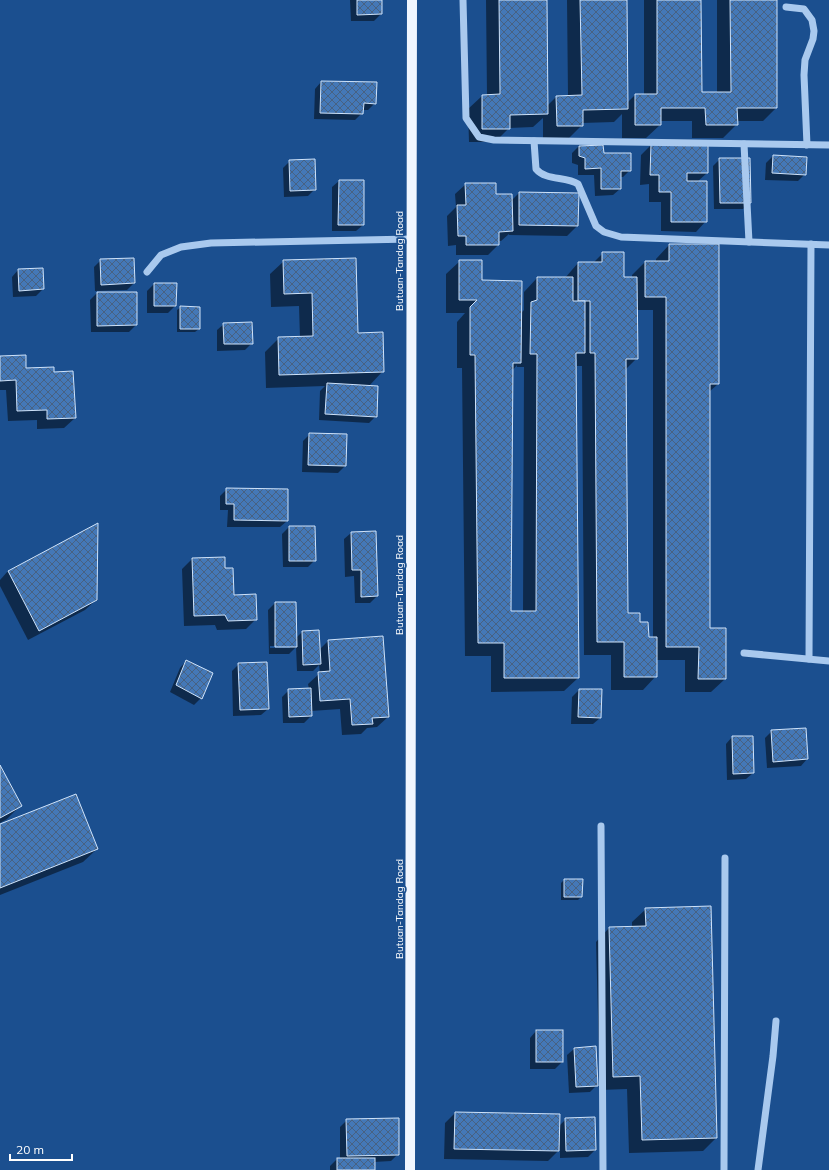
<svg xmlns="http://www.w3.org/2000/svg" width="829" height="1170" font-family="Mulish,sans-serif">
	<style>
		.shadow { fill: #0007; fill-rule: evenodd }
		.building { fill: url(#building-cross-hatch); stroke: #cfe3fa }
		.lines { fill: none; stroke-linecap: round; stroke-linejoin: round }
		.minor { stroke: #a9c9ee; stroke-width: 7 }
		.major { stroke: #f0f6ff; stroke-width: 10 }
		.labels { text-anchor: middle; stroke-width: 3.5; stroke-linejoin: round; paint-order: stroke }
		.street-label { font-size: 10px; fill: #fff; stroke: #1b4f8f }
	</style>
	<defs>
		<pattern id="building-cross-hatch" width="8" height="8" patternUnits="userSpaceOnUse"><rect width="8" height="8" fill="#4478b7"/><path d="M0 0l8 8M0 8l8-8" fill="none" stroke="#486282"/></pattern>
	</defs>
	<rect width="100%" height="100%" fill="#1b4f8f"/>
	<!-- shadow -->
	<g class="shadow">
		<path d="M350 0H381V14L374 21H351Z"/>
		<path d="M486 0H546L547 106 557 96H568L567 0H626L627 103 635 95H644V0H700L701 93H717V0H776V108L763 121H737V124L723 138H692V121H660V125L646 138H622V114L614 122 582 123V125L568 139H543V118L533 127 509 128 495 142H469L468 109 482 96H487Z"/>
		<path d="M321 82 375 103 368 110H362V113L355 120 314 119 315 89Z"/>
		<path d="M651 145 707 173 697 182 706 221 696 232 661 231V202H649V184L640 185 641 155Z"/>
		<path d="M579 146 603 154 630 170 623 177H620V189L613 195 595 196 594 175H578V165L572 163V153Z"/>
		<path d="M773 156 806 158 805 174 798 181 765 180 766 163Z"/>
		<path d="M720 159 750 202 743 209H714L713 166Z"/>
		<path d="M290 161 315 189 308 196 284 197 283 168Z"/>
		<path d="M339 181 363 225 356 231H332V187Z"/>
		<path d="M466 184 511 201 519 193 578 194 577 226 567 236 509 235V234L501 241H498V245L488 255H456V245L448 246 447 216 456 207 455 194Z"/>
		<path d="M669 245 718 384 709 392V629L725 679 711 692H685V660H656V676L643 690H611V655H584L582 366H577V359L575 362 578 678 564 691 491 692V656H465L462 368H457V322L465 313H446V274L460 261 481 281 520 314 524 310V292L537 278H565L578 263H593L603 253 623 278H632V275L645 262H656V259ZM636 310H653V638H648L639 623 627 614 625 370 637 358ZM517 365V367H524L523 612H510L512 371Z"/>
		<path d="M133 259 134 283 127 290 95 291 94 267 101 260Z"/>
		<path d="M284 261 383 371 368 387 376 416 369 423 319 420 320 391 325 386 266 388 265 352 279 338H300L299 306 271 307 270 274Z"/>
		<path d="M18 270 43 289 36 296 13 297 12 277Z"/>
		<path d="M154 284 175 306 168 313H147V291Z"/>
		<path d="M97 293 136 325 129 332H91L90 300Z"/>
		<path d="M181 307 199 329 195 332H177V310Z"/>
		<path d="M224 324 252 343 245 350 217 351V330Z"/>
		<path d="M0 357 25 369 53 373 75 418 64 428 37 429V420L8 421 6 390H0Z"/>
		<path d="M310 434 346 435 345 466 338 473 302 472 303 441Z"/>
		<path d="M227 489 287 521 280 527H227L228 510H220V496Z"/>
		<path d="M97 525 96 600 85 610 28 640 0 586V580L8 571Z"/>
		<path d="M289 527H314L315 560 308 567H283L282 534Z"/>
		<path d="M351 533 377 596 370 603H355L354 576 345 577 344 539Z"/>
		<path d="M192 559 224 569 233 596 256 619 246 629 217 630 215 625 184 626 182 569Z"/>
		<path d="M275 603 296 638 302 632 319 650 328 641 388 717 377 727 367 728 361 734 342 735 340 709 311 711V716L304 723H283L282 697 289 690 309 689 308 684 320 673 319 665 313 671H297L296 647 289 654H269L268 610ZM270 646H290V648H270Z"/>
		<path d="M186 661 201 698 194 705 170 692 180 668Z"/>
		<path d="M239 664 268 709 261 715 233 716 232 671Z"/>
		<path d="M579 690 600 718 593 724H571L572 697Z"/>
		<path d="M805 729 807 759 801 766 767 768 765 738 772 731Z"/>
		<path d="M732 737 753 773 746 779 727 780 726 744Z"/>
		<path d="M0 767 20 806 7 819 0 823Z"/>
		<path d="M0 825 97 849 83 862 0 895Z"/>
		<path d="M564 880 581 897 578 900H561V883Z"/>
		<path d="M646 909 716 1138 703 1151 629 1153 627 1089 600 1090 596 942 609 928H632V922Z"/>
		<path d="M536 1031 562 1062 555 1069H530V1038Z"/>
		<path d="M574 1049 597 1085 590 1092 569 1093 567 1055Z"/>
		<path d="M455 1113 559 1126 566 1119 595 1150 588 1157 560 1158V1149L548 1161 444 1159 445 1123Z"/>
		<path d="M347 1120 398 1154 391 1161 374 1162V1170H330V1166L337 1159H340V1127Z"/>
	</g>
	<!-- building -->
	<g class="building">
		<path d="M357 0H382V14L357 15Z"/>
		<path d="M499 0H547L548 114 510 115V129H482V95L500 94Z"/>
		<path d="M580 0H627L628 109 583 110V126H557L556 96 582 95Z"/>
		<path d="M657 0H701L702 92H731L730 0H777V108H737L738 125H706L705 108H661V125H635V94H657Z"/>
		<path d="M321 81 377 82 376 104 364 103 363 114 320 113Z"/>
		<path d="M651 144H708V173H687V181H707V222H671V192H659V175H650Z"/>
		<path d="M603 145 604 153H631V171H621V189H601V168L585 169V158L579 156V146Z"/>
		<path d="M773 155 807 157 806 175 772 173Z"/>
		<path d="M719 158H750L751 203H720Z"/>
		<path d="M315 159 316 190 290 191 289 160Z"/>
		<path d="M339 180H364V225H338Z"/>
		<path d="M465 183H496V194H512L513 231 499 232V245H466V236H458L457 205H466Z"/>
		<path d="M519 192 579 193 578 226 519 225Z"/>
		<path d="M669 244H719V384H710V628H726V679H698L699 647H666V297H645V261H669Z"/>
		<path d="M602 252H624V277H637L638 359H626L628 613H640V622H648L649 637H657V677H624V642H597L595 353H590V301H578V262H602Z"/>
		<path d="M134 258 135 283 101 285 100 259Z"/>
		<path d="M356 258 358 333 383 332 384 372 279 375 278 337 313 336 312 293 284 294 283 260Z"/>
		<path d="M459 260H482V280L522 281 521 363H513L511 611H536L537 354H530L531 302 537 300V277H573V301H585V353H576L579 678H504V643H478L475 355H470V307L477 300H459Z"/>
		<path d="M43 268 44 289 19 291 18 269Z"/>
		<path d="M154 283H177L176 306H154Z"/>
		<path d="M97 292H137V325L97 326Z"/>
		<path d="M180 306 200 307V329H180Z"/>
		<path d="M252 322 253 344H224L223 323Z"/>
		<path d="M26 355V368L54 367V372L73 371 76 418 47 419V410L17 411 16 380 0 381V356Z"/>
		<path d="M327 383 378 386 377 417 325 414Z"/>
		<path d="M309 433 347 434 346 466 308 465Z"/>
		<path d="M226 488 288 489V521L234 520V504H226Z"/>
		<path d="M98 523 97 600 39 631 8 571Z"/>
		<path d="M289 526H315L316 561H289Z"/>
		<path d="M376 531 378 596 361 597V570H352L351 532Z"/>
		<path d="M225 557V568H233L234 595 256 594 257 620 228 621 225 615 194 616 192 558Z"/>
		<path d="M275 602H296L297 647H275Z"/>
		<path d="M319 630 321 664 303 665 302 631Z"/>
		<path d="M383 636 389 717 372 718 373 724 352 725 350 699 320 701 318 672 330 671 328 640Z"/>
		<path d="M186 660 213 673 202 699 176 685Z"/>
		<path d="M267 662 269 709 240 710 238 663Z"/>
		<path d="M311 688 312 716 289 717 288 689Z"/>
		<path d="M579 689H602L601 718 578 717Z"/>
		<path d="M806 728 808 759 773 762 771 730Z"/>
		<path d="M732 736H753L754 773 733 774Z"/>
		<path d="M0 765 22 806 0 818Z"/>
		<path d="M76 794 98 849 0 888V824Z"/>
		<path d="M564 879H583L582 897H564Z"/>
		<path d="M711 906 717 1138 642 1140 640 1076 613 1077 609 927 646 926 645 908Z"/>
		<rect x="536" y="1030" width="27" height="32"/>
		<path d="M596 1046 598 1086 576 1087 574 1048Z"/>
		<path d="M455 1112 560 1114 559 1151 454 1149Z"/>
		<path d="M595 1117 596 1150 566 1151 565 1118Z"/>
		<path d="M399 1118V1155L347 1156 346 1119Z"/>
		<rect x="337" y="1158" width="38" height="12"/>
	</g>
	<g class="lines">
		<!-- minor -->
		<g class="minor">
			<path d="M463 0 466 118 479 137 494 140 829 145"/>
			<path d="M786 7 804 9 812 20 814 31 813 39 805 60 804 75 807 145"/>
			<path d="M534 141 536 169C546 181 566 176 578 184L596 226 604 232 621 237 829 245"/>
			<path d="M744 144 749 242"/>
			<path d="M147 272 161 255 181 247 211 243 411 239"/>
			<path d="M744 653 829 661"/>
			<path d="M809 659 811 244"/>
			<path d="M601 826 603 1170"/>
			<path d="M724 1170 725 858"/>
			<path d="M758 1170 773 1056 776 1021"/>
		</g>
		<!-- major -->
		<path class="major" d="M410 1170 412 0"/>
	</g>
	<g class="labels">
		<!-- street labels -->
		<g class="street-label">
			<text transform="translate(399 261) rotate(-90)" y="4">Butuan-Tandag Road</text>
			<text transform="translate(399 585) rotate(-90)" y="4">Butuan-Tandag Road</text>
			<text transform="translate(399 909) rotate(-90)" y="4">Butuan-Tandag Road</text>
		</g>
	</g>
	<!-- scale -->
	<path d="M10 1154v6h62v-6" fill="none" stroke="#ffffff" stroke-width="2"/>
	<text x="16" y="1154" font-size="12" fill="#ffffff" stroke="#1b4f8f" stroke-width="3" paint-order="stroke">20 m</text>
</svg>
